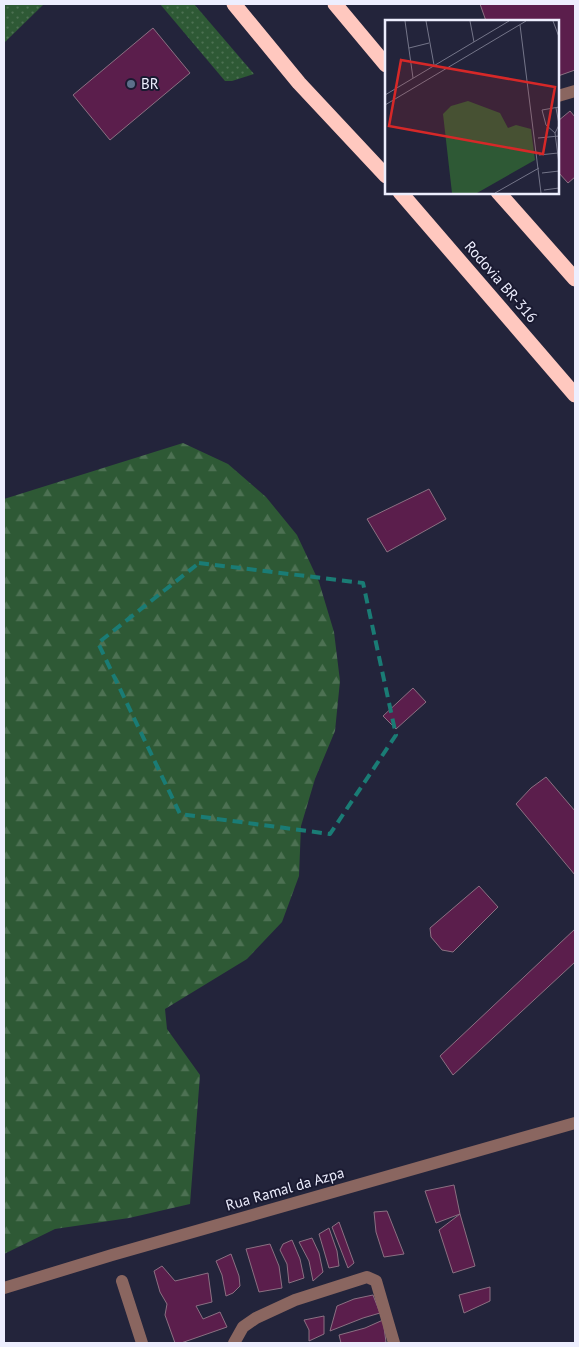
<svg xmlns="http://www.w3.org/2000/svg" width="579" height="1347" font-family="'PT Sans',sans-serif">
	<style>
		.grass { fill: url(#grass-dots) }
		.forest { fill: url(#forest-firs) }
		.building { fill: #5b1e4c; stroke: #8b7082 }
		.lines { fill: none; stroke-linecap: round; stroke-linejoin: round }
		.street { stroke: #8a6660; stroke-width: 12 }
		.highway { stroke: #ffc8bf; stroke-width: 15 }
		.marked { fill: none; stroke: #1a7c75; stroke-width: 4; stroke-dasharray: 10 6; stroke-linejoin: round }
		.service-dot { fill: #5c6f8a; stroke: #1a1a31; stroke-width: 2 }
		.labels { text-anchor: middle; stroke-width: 4; stroke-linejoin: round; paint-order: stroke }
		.poi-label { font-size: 15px; fill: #edeefe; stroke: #1a1a31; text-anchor: start }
		.street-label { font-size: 15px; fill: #edeefe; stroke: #1a1a31 }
		.inset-road { fill: none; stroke: #747589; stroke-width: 1 }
		.view { fill: #d62828; fill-opacity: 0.15; stroke: #d62828; stroke-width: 2.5 }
		.inset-edge { fill: none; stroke: #edeefe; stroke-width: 2.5 }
	</style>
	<defs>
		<pattern id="grass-dots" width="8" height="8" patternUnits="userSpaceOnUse" patternTransform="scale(1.25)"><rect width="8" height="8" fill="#2e5935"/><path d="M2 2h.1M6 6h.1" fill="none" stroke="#4d7153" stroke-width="1.8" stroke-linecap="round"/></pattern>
		<pattern id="forest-firs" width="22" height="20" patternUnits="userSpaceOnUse" patternTransform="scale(1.25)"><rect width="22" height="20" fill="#2e5935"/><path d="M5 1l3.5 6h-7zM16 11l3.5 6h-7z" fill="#4d7153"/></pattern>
	</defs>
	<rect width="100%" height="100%" fill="#23243b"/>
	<!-- grass -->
	<g class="grass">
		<path d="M4 4H44L4 43Z"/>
		<path d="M160 4H194L254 74 232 81H225Z"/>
	</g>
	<!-- forest -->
	<path class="forest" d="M183 443 228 464 266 497 297 535 319 582 334 632 340 681 335 731 315 779 301 826 299 876 282 922 247 959 165 1009 167 1029 200 1075 190 1204 129 1218 55 1229 4 1254V499Z"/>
	<!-- building -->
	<g class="building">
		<path d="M480 4H575V70L558 76V21H486Z"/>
		<path d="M153 28 190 73 110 140 73 95Z"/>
		<path d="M570 111 575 117V177L568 183 558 172V121Z"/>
		<path d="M429 489 446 519 387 552 367 519Z"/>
		<path d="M413 688 426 702 396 729 383 716Z"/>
		<path d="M546 777 575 811V875L516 804 531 788Z"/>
		<path d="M479 886 498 907 453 952 442 950 431 937 430 928Z"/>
		<path d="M575 929V962L453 1075 440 1056Z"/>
		<path d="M454 1185 460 1214 436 1223 425 1191Z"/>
		<path d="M387 1211 404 1254 384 1257 376 1232 374 1212Z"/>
		<path d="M460 1214 475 1266 453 1273 439 1230Z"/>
		<path d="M339 1222 354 1263 348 1268 332 1227Z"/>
		<path d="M329 1228 337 1251 339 1266 329 1268 319 1234Z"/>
		<path d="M312 1238 319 1253 323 1272 313 1281 309 1261 299 1242Z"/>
		<path d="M292 1240 300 1259 304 1278 289 1283 287 1264 280 1250 283 1244Z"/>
		<path d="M270 1244 279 1266 282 1288 259 1292 246 1249Z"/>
		<path d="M231 1254 239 1276 240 1286 233 1293 226 1296 222 1275 216 1261Z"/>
		<path d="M162 1266 175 1281 208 1273 212 1302 196 1306 203 1319 220 1312 227 1327 181 1343H175L165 1315 167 1304 160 1292 154 1271Z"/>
		<path d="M490 1287V1301L464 1313 459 1295Z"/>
		<path d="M373 1295 380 1313 363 1318 330 1331 337 1306 354 1299Z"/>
		<path d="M324 1316V1334L309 1341V1330L304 1320Z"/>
		<path d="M383 1320 386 1342 382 1343H341L339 1335 365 1328Z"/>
	</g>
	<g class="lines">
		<!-- street -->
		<g class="street">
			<path d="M558 96 575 91"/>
			<path d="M122 1281 142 1343"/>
			<path d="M4 1288 112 1255 575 1123"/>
			<path d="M234 1343 243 1327 256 1318 295 1300 367 1277 376 1281 394 1343"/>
		</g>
		<!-- highway -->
		<g class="highway">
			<path d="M234 4 299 83 386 176"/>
			<path d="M335 4 386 65"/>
			<path d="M400 192 575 395"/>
			<path d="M498 192 575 279"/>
		</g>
	</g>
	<!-- marked area -->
	<path class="marked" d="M199 563 363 583 396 735 330 834 180 814 98 643Z"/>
	<!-- markers -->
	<circle class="service-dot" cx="131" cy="84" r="5"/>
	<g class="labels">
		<!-- poi labels -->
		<g class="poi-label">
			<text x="141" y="89">BR</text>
		</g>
		<!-- street labels -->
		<g class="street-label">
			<text transform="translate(501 282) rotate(49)" y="5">Rodovia BR-316</text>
			<text transform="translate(285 1189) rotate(-16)" y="5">Rua Ramal da Azpa</text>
		</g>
	</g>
	<!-- overview -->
	<g transform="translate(385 20)">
		<rect width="174" height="174" fill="#23243b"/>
		<path d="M83 81 115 93 123 108 131 105 146 109 150 140 92 173H67L58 94 66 86Z" fill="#2e5935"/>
		<path class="inset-road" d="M20 1 28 58M41 1 49 45M85 1 89 22M168 1 174 17M135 5 156 173M24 28 44 23M0 75 124 1M0 85 141 1M171 88 174 104M174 105 170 113 174 144M170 113 161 105 157 90 174 87M153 118 174 116M154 135 173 133M157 153 174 151M159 170 174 168M110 173 154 148"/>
		<path class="view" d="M16 40 170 67 158 134 4 106Z"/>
		<rect width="174" height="174" class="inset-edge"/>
	</g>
	<!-- border -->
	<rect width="579" height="1347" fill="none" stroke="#edeefe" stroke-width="10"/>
</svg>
